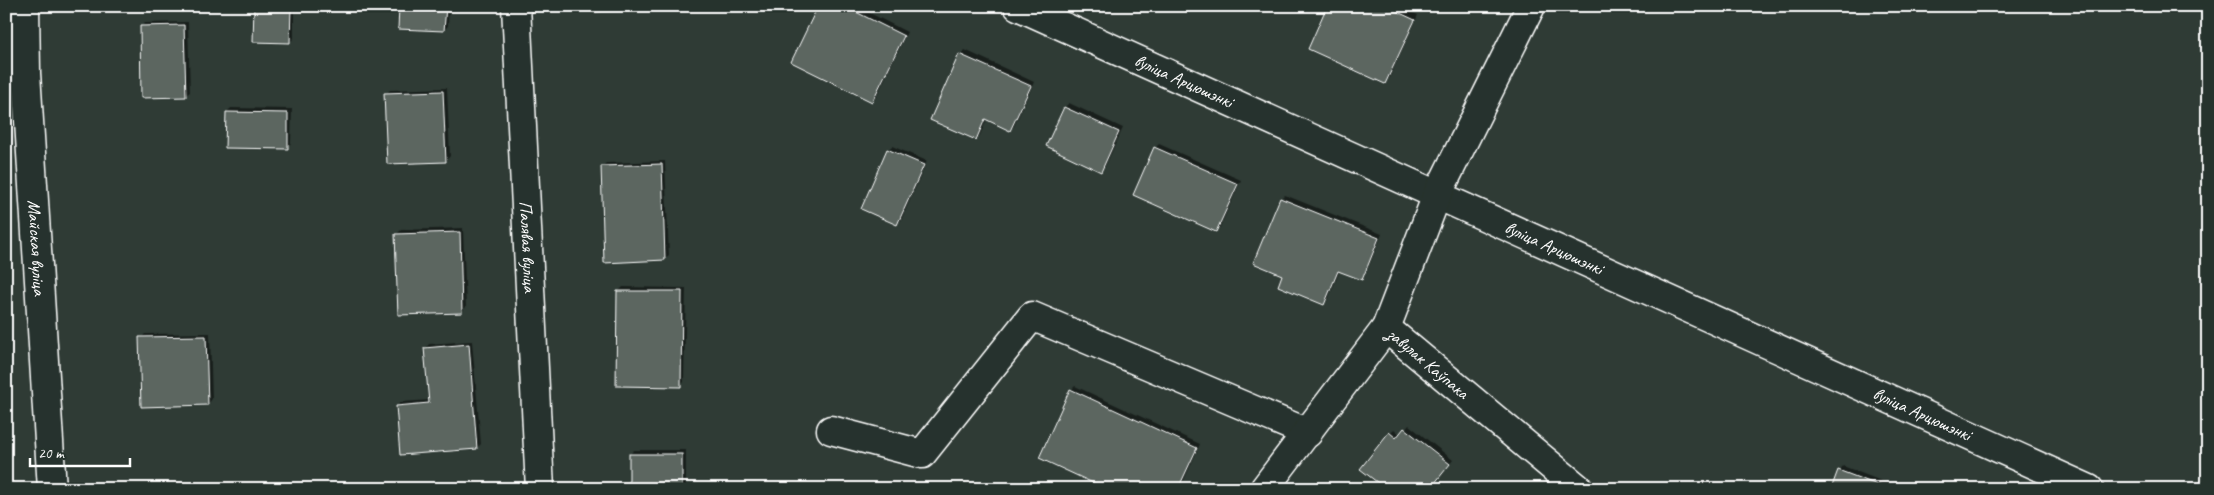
<svg xmlns="http://www.w3.org/2000/svg" width="2214" height="495" font-family="Caveat,sans-serif">
	<style>
		.shadow { fill: #0007 }
		.building { fill: #5b6661; stroke: #fff }
		.lines { fill: none; stroke-linecap: round; stroke-linejoin: round }
		.minor-casing { stroke: #fff; stroke-width: 31 }
		.minor { stroke: #26332d; stroke-width: 28 }
		.labels { text-anchor: middle; stroke-width: 4; stroke-linejoin: round; paint-order: stroke }
		.street-label { font-size: 18px; fill: #fff; stroke: #26332d }
	</style>
	<rect width="100%" height="100%" fill="#2f3b35"/>
	<filter id="ink" filterUnits="userSpaceOnUse"><feTurbulence type="fractalNoise" baseFrequency=".02" numOctaves="2"/><feDisplacementMap in="SourceGraphic" scale="10" xChannelSelector="R" yChannelSelector="G"/><feConvolveMatrix kernelMatrix="1 2 1 2 8 2 1 2 1" color-interpolation-filters="sRGB"/></filter>
	<g filter="url(#ink)">
		<!-- shadow -->
		<g class="shadow">
			<path d="M256 6H294V38L290 42Z"/>
			<path d="M400 6H449L448 26 444 30Z"/>
			<path d="M819 6H856L907 32 876 97 872 101Z"/>
			<path d="M1329 6H1397L1418 15 1389 78 1385 82Z"/>
			<path d="M188 22 190 92 185 96 141 27 145 23Z"/>
			<path d="M965 50 1034 82 1014 126 1010 130 987 119 980 135 976 139 931 119 961 54Z"/>
			<path d="M447 88 450 156 446 161 386 94 390 90Z"/>
			<path d="M1069 103 1123 128 1105 166 1101 170 1065 107Z"/>
			<path d="M231 108 292 109 291 143 287 147 227 112Z"/>
			<path d="M1159 144 1241 180 1220 227 1216 231 1155 148Z"/>
			<path d="M892 146 927 161 901 220 897 224 888 150Z"/>
			<path d="M665 161 669 255 664 259 602 167 606 163Z"/>
			<path d="M1285 195 1382 234 1365 275 1361 279 1340 270 1328 299 1324 303 1284 275 1281 199Z"/>
			<path d="M463 228 466 307 462 311 397 234 401 230Z"/>
			<path d="M623 287 686 288 684 382 680 386 619 291Z"/>
			<path d="M210 333 212 399 208 404 141 338 145 334Z"/>
			<path d="M472 341 481 444 477 448 401 454 397 406 401 402 430 400 425 349 429 344Z"/>
			<path d="M1075 386 1200 444 1180 489H1109L1071 390Z"/>
			<path d="M1409 425 1453 460 1430 489 1390 433 1394 429 1401 435Z"/>
			<path d="M634 450H686V489H630V454Z"/>
			<path d="M1843 466 1902 489H1832L1839 471Z"/>
		</g>
		<!-- building -->
		<g class="building">
			<path d="M254 6H291L290 43 253 42Z"/>
			<path d="M399 6H446L444 31 398 29Z"/>
			<path d="M593 6H664L665 8 593 12Z"/>
			<path d="M818 6H844L904 36 872 102 791 62Z"/>
			<path d="M1327 6H1385L1415 20 1385 84 1308 49Z"/>
			<path d="M184 25 186 97 141 98 140 26Z"/>
			<path d="M959 54 1031 86 1010 131 985 119 976 140 930 120Z"/>
			<path d="M443 91 446 162 387 164 384 93Z"/>
			<path d="M1064 107 1119 132 1101 172 1046 146Z"/>
			<path d="M226 112 288 113V149L225 148Z"/>
			<path d="M1154 147 1238 184 1216 232 1133 195Z"/>
			<path d="M887 149 924 165 897 225 861 209Z"/>
			<path d="M662 164 665 260 604 263 601 166Z"/>
			<path d="M1280 198 1379 238 1362 280 1338 271 1324 305 1278 286 1282 275 1253 263Z"/>
			<path d="M460 232 462 313 398 315 395 234Z"/>
			<path d="M617 291H682L681 387 616 386Z"/>
			<path d="M206 336 208 405 141 407 139 337Z"/>
			<path d="M469 344 477 449 400 455 396 406 429 403 424 348Z"/>
			<path d="M1070 389 1197 448 1178 489H1106L1039 458Z"/>
			<path d="M1404 428 1450 464 1430 489H1386L1360 469 1389 432 1396 438Z"/>
			<rect x="629" y="454" width="53" height="35"/>
			<path d="M1838 470 1888 489H1831Z"/>
		</g>
		<g class="lines">
			<defs>
				<g id="minor">
					<path id="s1" d="M25 6 26 73 52 489"/>
					<path id="s2" d="M516 6 540 489"/>
					<path id="s3" d="M1018 6 2089 489"/>
					<path id="s4" d="M1386 328 1579 489"/>
					<path d="M831 430 922 454 1032 316 1308 433"/>
					<path d="M1264 489 1386 328 1437 195 1531 6"/>
				</g>
			</defs>
			<!-- minor casing -->
			<use href="#minor" class="minor-casing"/>
			<!-- minor -->
			<use href="#minor" class="minor"/>
		</g>
	</g>
	<g class="labels">
		<!-- street labels -->
		<g class="street-label">
			<text dy="6" stroke="none"><textPath href="#s3" startOffset="182">вуліца Арцюшэнкі</textPath></text>
			<text dy="6" stroke="none"><textPath href="#s1" startOffset="242">Майская вуліца</textPath></text>
			<text dy="6" stroke="none"><textPath href="#s2" startOffset="241">Палявая вуліца</textPath></text>
			<text dy="6" stroke="none"><textPath href="#s3" startOffset="588">вуліца Арцюшэнкі</textPath></text>
			<text dy="6" stroke="none"><textPath href="#s4" startOffset="55">завулак Каўпака</textPath></text>
			<text dy="6" stroke="none"><textPath href="#s3" startOffset="992">вуліца Арцюшэнкі</textPath></text>
		</g>
	</g>
	<!-- margin -->
	<rect width="2214" height="495" fill="none" stroke="#26332d" stroke-width="25"/>
	<rect x="12" y="12" width="2189" height="470" fill="none" stroke="#fff" stroke-width="2" filter="url(#ink)"/>
	<!-- scale -->
	<path d="M30 458v8h100v-8" fill="none" stroke="#ffffff" stroke-width="2.5"/>
	<text x="38" y="458" font-size="15" fill="#ffffff" stroke="#26332d" stroke-width="4" paint-order="stroke">20 m</text>
</svg>
